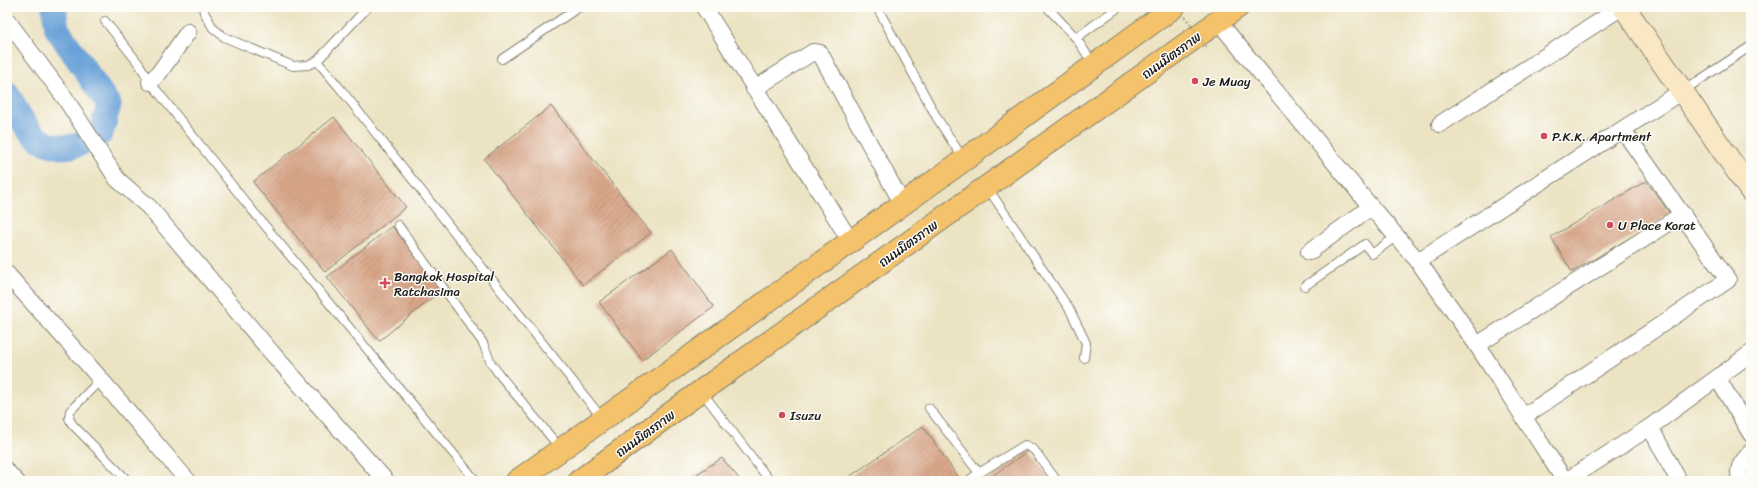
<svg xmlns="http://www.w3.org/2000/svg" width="1758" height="488" font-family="Sriracha,'Playpen Sans Thai',sans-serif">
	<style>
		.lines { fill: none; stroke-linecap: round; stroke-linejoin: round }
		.river { stroke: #69a1d8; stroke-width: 25 }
		.building { fill: url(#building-hatch) }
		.lane-casing { stroke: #848070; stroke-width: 10 }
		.street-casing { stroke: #848070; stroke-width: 18 }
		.secondary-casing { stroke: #848070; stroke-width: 24 }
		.highway-casing { stroke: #848070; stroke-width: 24 }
		.lane { stroke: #fff; stroke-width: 8 }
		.street { stroke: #fff; stroke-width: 16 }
		.secondary { stroke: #fae7c3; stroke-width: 22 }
		.highway { stroke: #f3c26a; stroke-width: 22 }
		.path-bridge { stroke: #848070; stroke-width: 2.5; stroke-dasharray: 1 3; stroke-linecap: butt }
		.poi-dot { fill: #d1495b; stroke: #fdfcf7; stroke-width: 1.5 }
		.labels { text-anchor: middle; stroke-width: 3; stroke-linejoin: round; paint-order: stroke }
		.street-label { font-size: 13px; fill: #1c1c1c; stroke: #fdfcf7 }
		.poi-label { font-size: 13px; fill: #1c1c1c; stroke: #fdfcf7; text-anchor: start }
	</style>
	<defs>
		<pattern id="building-hatch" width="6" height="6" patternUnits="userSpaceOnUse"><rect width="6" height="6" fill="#d9a78a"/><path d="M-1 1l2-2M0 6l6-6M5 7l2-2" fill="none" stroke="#ba8f76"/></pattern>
	</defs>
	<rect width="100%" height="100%" fill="#fdfcf7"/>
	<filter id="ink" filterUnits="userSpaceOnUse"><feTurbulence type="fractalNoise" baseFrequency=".025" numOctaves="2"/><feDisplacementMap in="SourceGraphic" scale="8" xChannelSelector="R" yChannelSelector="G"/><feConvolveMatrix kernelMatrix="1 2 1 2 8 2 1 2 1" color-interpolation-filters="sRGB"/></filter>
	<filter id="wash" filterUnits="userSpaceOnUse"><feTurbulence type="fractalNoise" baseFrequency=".012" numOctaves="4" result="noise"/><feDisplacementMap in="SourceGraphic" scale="16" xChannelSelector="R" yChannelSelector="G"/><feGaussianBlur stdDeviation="0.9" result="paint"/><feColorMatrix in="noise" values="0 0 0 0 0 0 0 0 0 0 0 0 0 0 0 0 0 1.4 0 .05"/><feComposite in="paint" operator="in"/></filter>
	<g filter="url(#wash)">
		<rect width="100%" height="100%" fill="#ece3c3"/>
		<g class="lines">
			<!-- river -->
			<g class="river">
				<path d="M54 7 57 29 109 105 101 133"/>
				<path d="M7 93C15 107 22 124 34 135 45 146 66 150 80 144"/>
			</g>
		</g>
		<g id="blocks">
			<!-- building -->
			<g class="building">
				<path d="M551 106 651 233 583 285 484 159Z"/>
				<path d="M334 117 406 207 325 272 253 182Z"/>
				<path d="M1646 181 1670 214 1572 272 1551 237Z"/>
				<path d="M392 226 443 289 379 341 327 277Z"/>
				<path d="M672 249 714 307 642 360 599 302Z"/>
				<path d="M923 426 958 477 952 481H852L849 477Z"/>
				<path d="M1029 450 1052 481H985Z"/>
				<path d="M722 458 741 481H686Z"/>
			</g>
		</g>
	</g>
	<g filter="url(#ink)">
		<use href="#blocks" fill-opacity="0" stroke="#848070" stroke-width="1"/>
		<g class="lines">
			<defs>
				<g id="lane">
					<path d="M203 7 204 12 213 28 224 37 293 66 308 65 317 61 368 7"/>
					<path d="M877 7 937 118 964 160"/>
					<path d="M1047 7 1076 38 1094 65"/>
					<path d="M105 21 139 64 150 82 243 199 476 481"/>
					<path d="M1076 38 1119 7"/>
					<path d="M502 59 579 7"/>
					<path d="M317 61 339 87 602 418"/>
					<path d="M1683 91 1751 46"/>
					<path d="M987 187 1070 310 1086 343 1084 358"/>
					<path d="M398 225 483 343 491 363 498 373 560 448"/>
					<path d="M1305 286 1365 244 1372 254 1397 236"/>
					<path d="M101 379 73 408 70 411 69 418 72 424 128 481"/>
					<path d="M702 392 770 481"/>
					<path d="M929 408 979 473 1025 445 1034 450 1057 481"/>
					<path d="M7 466 21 481"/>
					<path d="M968 481 979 473"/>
				</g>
				<g id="street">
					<path d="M704 7 851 242"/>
					<path d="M7 20 65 98 117 179 149 207 272 353 386 481"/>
					<path d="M1218 21 1371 207 1418 261 1477 345 1565 481"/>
					<path d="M150 82 159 73 188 32"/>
					<path d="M754 89 813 52 820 53 903 205"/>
					<path d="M1440 124 1622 7"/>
					<path d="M1309 252 1371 207"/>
					<path d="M1418 261 1682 91"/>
					<path d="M7 274 84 360 188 481"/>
					<path d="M1477 345 1683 214"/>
					<path d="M1718 379 1751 434"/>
					<path d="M1523 417 1728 280 1623 130"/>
					<path d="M1650 427 1679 481"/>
					<path d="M1566 481 1650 427 1751 353"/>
					<path d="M1741 481C1735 468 1743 461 1751 452"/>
				</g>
				<path id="secondary" d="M1624 7 1751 191"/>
				<g id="highway">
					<path d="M517 481 964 160 1174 7"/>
					<path d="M579 481 701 391 1238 7"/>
				</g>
			</defs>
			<!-- lane casing -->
			<use href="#lane" class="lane-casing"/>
			<!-- street casing -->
			<use href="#street" class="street-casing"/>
			<!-- secondary casing -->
			<use href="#secondary" class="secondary-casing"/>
			<!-- highway casing -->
			<use href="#highway" class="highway-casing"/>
			<!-- lane -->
			<use href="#lane" class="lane"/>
			<!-- street -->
			<use href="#street" class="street"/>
			<!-- secondary -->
			<use href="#secondary" class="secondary"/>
			<!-- highway -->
			<use href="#highway" class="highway"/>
			<!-- path-bridge -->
			<path class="path-bridge" d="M1178 7 1207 48"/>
		</g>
	</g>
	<!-- markers -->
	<g class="poi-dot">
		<circle cx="1195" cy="81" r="4"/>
		<circle cx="1544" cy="136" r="4"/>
		<circle cx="1610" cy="225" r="4"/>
		<path d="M383 277h4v4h4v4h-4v4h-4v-4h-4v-4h4z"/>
		<circle cx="782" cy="415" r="4"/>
	</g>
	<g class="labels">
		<!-- street labels -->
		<g class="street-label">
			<text transform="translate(1171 55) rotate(-36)" y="5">ถนนมิตรภาพ</text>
			<text transform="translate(908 243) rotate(-36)" y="5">ถนนมิตรภาพ</text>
			<text transform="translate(645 433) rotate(-36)" y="5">ถนนมิตรภาพ</text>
		</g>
		<!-- poi labels -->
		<g class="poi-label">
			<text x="1203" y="86">Je Muay</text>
			<text x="1552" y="141">P.K.K. Apartment</text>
			<text x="1618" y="230">U Place Korat</text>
			<text x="394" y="281">Bangkok Hospital<tspan x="394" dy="15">Ratchasima</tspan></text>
			<text x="790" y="420">Isuzu</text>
		</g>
	</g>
	<!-- margin -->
	<rect width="1758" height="488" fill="none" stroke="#fdfcf7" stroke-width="24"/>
</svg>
